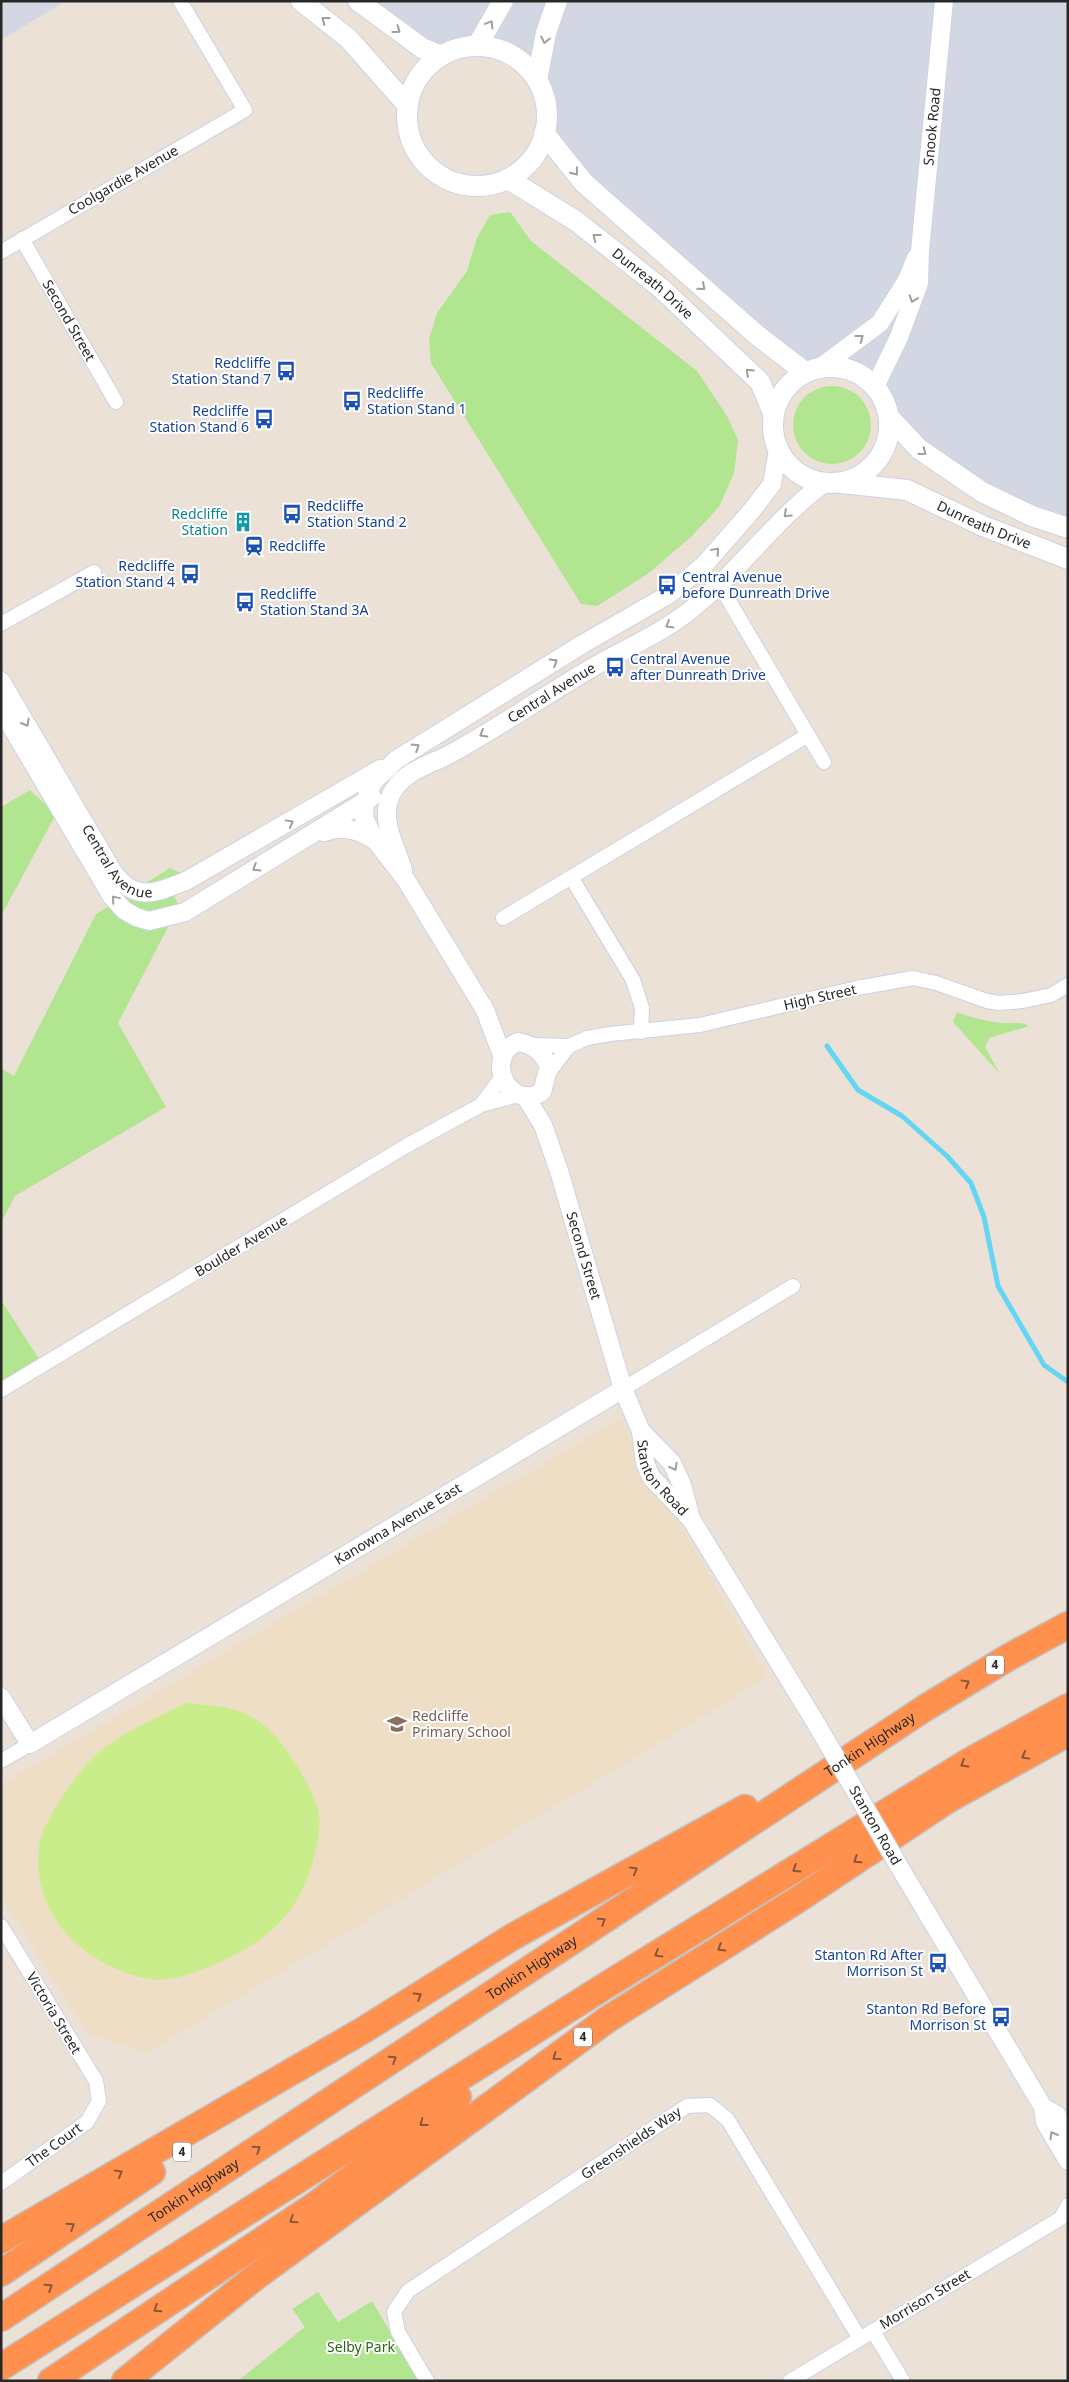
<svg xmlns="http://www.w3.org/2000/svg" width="1069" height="2382" font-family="'Noto Sans',sans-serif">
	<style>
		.education { fill: #eedec5 }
		.airport { fill: #d3d7e3 }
		.green { fill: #b2e590 }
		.pitch { fill: #c9ed8b }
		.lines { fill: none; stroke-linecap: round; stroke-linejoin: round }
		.stream { stroke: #64d5f3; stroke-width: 5 }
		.minor-casing { stroke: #cdd2e1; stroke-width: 16 }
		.tertiary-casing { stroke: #cdd2e1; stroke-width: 20 }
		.secondary-casing { stroke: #cdd2e1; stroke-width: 22 }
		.motorway-casing { stroke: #c3c3c3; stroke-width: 29 }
		.minor { stroke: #fff; stroke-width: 14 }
		.tertiary { stroke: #fff; stroke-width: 18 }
		.secondary { stroke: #fff; stroke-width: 20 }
		.motorway { stroke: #ff904e; stroke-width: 26 }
		.tertiary-bridge-casing { stroke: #cdd2e1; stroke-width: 20; stroke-linecap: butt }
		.tertiary-bridge { stroke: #fff; stroke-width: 18 }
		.oneway { stroke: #9e9e9e }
		.oneway2 { stroke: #885639 }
		.labels { text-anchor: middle; stroke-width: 4; stroke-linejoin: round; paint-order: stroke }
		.shield { fill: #fff; stroke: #686868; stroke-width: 1 }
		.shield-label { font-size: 12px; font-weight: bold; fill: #272727 }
		.street-label { font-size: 14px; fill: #272727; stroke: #fff }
		.transit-label { font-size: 14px; fill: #164399; stroke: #fff; text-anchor: start }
		.culture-label { font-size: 14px; fill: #0d838f; stroke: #fff; text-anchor: end }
		.education-label { font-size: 14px; fill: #785e54; stroke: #fff; text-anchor: start }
		.park-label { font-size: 14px; fill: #2b6516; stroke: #fff }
	</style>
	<rect width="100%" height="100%" fill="#ebe1d7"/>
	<!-- education -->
	<path class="education" d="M619 1419 768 1677 146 2054 87 2032 1 1897V1785Z"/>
	<!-- airport -->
	<g class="airport">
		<path d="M1 1H66L1 40Z"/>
		<path d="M358 1H1068V529L982 492 897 419 892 403 883 388 873 378 859 371 844 368H828L813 373 758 336 544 133 546 115 545 96 537 80 522 61 500 50 477 45 458 49 441 56Z"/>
	</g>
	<!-- green -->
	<g class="green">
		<path d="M510 212 531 241 697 371 727 416 738 440 734 473 719 507 691 537 649 573 597 606 581 604 431 363 429 339 437 313 467 271 477 238 490 215Z"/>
		<circle cx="832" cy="425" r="39"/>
		<path d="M30 790 56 814 1 916V807Z"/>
		<path d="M170 868 188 876 173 894 179 906 118 1023 166 1107 15 1196 1 1223V1068L14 1076 96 914Z"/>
		<path d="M957 1012C971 1018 986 1021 1001 1023 1010 1024 1021 1021 1029 1026L989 1038 985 1047 1000 1074 953 1022Z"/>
		<path d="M1 1300 39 1359 1 1382Z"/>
		<path d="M318 2292 338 2322 372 2301 419 2381H238L305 2327 292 2309Z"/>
	</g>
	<!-- pitch -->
	<path class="pitch" d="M186 1703C243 1707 264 1714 296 1764 304 1777 314 1795 318 1810 322 1826 317 1846 313 1861 297 1921 256 1949 201 1970 187 1975 166 1982 151 1979 136 1977 120 1971 106 1964 59 1939 31 1896 40 1841 44 1824 57 1805 66 1791 76 1776 89 1760 103 1749 127 1730 158 1717 186 1703Z"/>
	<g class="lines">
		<!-- stream -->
		<path class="stream" d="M827 1046 858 1090 902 1116 947 1156 971 1183 984 1217 998 1286 1044 1365 1068 1382"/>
		<defs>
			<g id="minor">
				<path id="s1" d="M22 239 116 402"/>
				<path d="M1 252 245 110 180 1"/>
				<path d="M719 584 824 762"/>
				<path d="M1 624 94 572"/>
				<path d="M571 877 633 980 642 1008 641 1032"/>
				<path d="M503 918 808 735"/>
				<path d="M531 1045 569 1046 587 1038 610 1034 700 1025 857 988 913 978 936 983 987 1001 999 1003 1023 1001 1051 995 1068 985"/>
				<path d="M549 1072 569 1046"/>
				<path d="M481 1105 502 1077"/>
				<path d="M623 1389 793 1286"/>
				<path d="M1 1390 406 1146 481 1105 518 1095"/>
				<path d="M1 1761 30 1744"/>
				<path d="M1 1926 96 2081 99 2101 87 2122 1 2183"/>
				<path d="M873 2331 903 2381"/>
				<path d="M427 2381 398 2332 394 2312 408 2291 687 2106 710 2105 728 2120 860 2339"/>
				<path d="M790 2381 1061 2218 1068 2205"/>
			</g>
			<g id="tertiary">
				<path d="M821 367 880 323 907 280 916 258"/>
				<path id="s2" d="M875 387 899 337 919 283 920 251 944 1"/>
				<path id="s3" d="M1 681 113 872C136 903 154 893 186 881L380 769"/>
				<path d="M1 709 112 897 124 910 136 917 149 921 185 912 372 797"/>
				<path d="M324 832C343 825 358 830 375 840"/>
				<path id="s4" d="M403 870C395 843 376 815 395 788 408 769 433 764 452 753 501 726 547 694 595 666 621 651 649 639 674 622 731 584 769 524 824 483"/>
				<path d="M518 1042C534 1045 541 1051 549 1066L542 1092C508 1112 483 1056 518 1042Z"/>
				<path d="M502 1055 485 1010 406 880 375 840 364 818 365 801 373 782 396 760 581 645 668 595 704 565 753 509 772 484 778 450"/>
				<path id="s5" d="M525 1096 543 1125 559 1171 623 1389 641 1431 645 1463 651 1477 691 1519 814 1720"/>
				<path d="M641 1431 672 1463 682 1485 691 1519"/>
				<path id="s6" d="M1 1697 30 1744 623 1389"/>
				<path d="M903 1873 1043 2107 1045 2122 1068 2161"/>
				<path d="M1043 2107 1057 2115 1068 2135"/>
			</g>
			<g id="secondary">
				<path d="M301 1 349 39 408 106"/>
				<path d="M358 1 422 48 441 56"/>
				<path d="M477 46 503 1"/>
				<circle cx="477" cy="116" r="70"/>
				<path d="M537 80 546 33 557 1"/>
				<path d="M544 133 584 183 758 336 805 372"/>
				<path id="s7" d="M508 179 576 221 662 289 760 382 773 413"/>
				<circle cx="831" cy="425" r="58"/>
				<path d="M889 417 919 449 982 492 1032 516 1068 528"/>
				<path id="s8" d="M842 483 907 490 983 526 1068 559"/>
			</g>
			<g id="motorway">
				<path d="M1 2240 362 2031 514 1936 745 1808"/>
				<path d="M1 2273 152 2172"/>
				<path id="s9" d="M1 2318 925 1708 1009 1657 1068 1625"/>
				<path d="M1 2367 602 1988 968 1762 1068 1707"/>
				<path d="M51 2381 315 2205 458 2097"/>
				<path d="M125 2381 254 2278 608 2019 797 1900 949 1799 1068 1733"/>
			</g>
		</defs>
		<!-- minor casing -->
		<use href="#minor" class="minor-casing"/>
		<!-- tertiary casing -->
		<use href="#tertiary" class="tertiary-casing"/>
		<!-- secondary casing -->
		<use href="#secondary" class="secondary-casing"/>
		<!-- motorway casing -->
		<use href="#motorway" class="motorway-casing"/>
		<!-- minor -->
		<use href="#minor" class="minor"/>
		<!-- tertiary -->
		<use href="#tertiary" class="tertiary"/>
		<!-- secondary -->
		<use href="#secondary" class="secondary"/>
		<!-- motorway -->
		<use href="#motorway" class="motorway"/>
		<defs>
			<g id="tertiary-bridge">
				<path id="s10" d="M814 1720 903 1873"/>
			</g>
		</defs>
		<!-- tertiary-bridge casing -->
		<use href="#tertiary-bridge" class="tertiary-bridge-casing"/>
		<!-- tertiary-bridge -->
		<use href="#tertiary-bridge" class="tertiary-bridge"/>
	</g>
	<!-- one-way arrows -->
	<defs><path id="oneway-chevron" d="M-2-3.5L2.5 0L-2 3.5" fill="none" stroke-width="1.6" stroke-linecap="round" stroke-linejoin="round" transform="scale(1.25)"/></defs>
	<g class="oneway">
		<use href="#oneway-chevron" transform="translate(325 20) rotate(-142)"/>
		<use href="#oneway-chevron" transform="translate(490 24) rotate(-59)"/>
		<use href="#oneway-chevron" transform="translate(397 30) rotate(36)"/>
		<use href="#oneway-chevron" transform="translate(545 40) rotate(102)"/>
		<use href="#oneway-chevron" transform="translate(575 172) rotate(52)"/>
		<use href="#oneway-chevron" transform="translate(596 237) rotate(-142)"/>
		<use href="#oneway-chevron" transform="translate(702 287) rotate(41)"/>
		<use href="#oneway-chevron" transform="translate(913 299) rotate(109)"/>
		<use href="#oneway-chevron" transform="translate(860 338) rotate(-37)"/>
		<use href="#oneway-chevron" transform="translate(749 372) rotate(-137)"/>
		<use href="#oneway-chevron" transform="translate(923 452) rotate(36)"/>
		<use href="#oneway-chevron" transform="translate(787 514) rotate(137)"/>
		<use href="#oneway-chevron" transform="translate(716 551) rotate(-49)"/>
		<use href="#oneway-chevron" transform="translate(669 625) rotate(150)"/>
		<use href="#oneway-chevron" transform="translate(554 662) rotate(-32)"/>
		<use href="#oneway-chevron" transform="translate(26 723) rotate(60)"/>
		<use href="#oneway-chevron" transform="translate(483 734) rotate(149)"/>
		<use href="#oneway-chevron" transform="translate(416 747) rotate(-32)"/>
		<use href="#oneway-chevron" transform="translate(290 823) rotate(-29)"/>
		<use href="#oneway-chevron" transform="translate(256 868) rotate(148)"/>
		<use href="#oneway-chevron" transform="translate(115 899) rotate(-130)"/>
		<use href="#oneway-chevron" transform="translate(674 1467) rotate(61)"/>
		<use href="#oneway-chevron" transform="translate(1053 2135) rotate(-120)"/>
	</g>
	<g class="oneway2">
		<use href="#oneway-chevron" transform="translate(966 1683) rotate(-31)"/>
		<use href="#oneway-chevron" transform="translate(1025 1756) rotate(151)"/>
		<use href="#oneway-chevron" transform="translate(964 1764) rotate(149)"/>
		<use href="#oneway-chevron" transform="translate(857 1860) rotate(146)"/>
		<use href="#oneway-chevron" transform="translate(796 1869) rotate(148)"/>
		<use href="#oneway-chevron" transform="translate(634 1870) rotate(-29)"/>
		<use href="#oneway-chevron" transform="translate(602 1921) rotate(-33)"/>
		<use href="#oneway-chevron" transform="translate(721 1948) rotate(148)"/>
		<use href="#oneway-chevron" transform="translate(658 1954) rotate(149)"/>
		<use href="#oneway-chevron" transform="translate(418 1996) rotate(-32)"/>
		<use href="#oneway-chevron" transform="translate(556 2057) rotate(144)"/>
		<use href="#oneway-chevron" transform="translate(393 2059) rotate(-33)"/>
		<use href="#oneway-chevron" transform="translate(423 2123) rotate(143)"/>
		<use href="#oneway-chevron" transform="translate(257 2149) rotate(-33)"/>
		<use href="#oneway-chevron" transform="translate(119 2173) rotate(-30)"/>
		<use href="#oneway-chevron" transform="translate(293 2220) rotate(147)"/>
		<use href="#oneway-chevron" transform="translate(71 2226) rotate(-34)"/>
		<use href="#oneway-chevron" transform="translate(49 2287) rotate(-33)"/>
		<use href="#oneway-chevron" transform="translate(157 2309) rotate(147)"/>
	</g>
	<!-- icons -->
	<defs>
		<symbol id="bus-bare" viewBox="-9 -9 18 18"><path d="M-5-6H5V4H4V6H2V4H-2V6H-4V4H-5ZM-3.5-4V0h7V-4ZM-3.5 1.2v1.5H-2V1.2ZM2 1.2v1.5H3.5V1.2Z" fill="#1a4fb4" stroke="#fff" stroke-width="2.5" paint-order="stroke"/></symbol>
		<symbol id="building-bare" viewBox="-9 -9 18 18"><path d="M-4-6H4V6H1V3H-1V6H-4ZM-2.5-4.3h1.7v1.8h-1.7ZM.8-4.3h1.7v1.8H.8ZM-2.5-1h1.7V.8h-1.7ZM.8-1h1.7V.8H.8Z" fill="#0f9aa8" stroke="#fff" stroke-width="2.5" paint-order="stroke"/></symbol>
		<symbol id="station-bare" viewBox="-9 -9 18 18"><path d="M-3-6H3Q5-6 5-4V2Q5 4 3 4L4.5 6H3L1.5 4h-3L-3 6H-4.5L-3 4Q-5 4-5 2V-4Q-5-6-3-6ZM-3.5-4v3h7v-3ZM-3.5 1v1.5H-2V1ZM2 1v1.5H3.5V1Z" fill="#1a4fb4" stroke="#fff" stroke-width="2.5" paint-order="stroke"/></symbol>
		<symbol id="school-bare" viewBox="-9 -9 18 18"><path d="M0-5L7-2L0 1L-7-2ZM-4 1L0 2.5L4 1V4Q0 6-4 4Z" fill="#8d6e63" stroke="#fff" stroke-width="2.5" paint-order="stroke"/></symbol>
	</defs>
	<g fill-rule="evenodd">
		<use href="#bus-bare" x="272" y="357" width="28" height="28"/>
		<use href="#bus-bare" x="338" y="387" width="28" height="28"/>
		<use href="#bus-bare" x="250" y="405" width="28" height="28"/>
		<use href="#bus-bare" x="278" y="500" width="28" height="28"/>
		<use href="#building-bare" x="229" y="508" width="28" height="28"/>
		<use href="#station-bare" x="240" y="532" width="28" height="28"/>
		<use href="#bus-bare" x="176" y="560" width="28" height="28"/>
		<use href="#bus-bare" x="653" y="571" width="28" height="28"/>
		<use href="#bus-bare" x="231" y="588" width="28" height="28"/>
		<use href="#bus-bare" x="601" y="653" width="28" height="28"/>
		<use href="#school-bare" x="383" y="1710" width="28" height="28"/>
		<use href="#bus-bare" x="924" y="1949" width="28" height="28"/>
		<use href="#bus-bare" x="987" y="2003" width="28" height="28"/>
	</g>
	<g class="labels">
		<!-- shield labels -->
		<g class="shield">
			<rect x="986" y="1655.5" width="18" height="19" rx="4"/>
			<rect x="574" y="2027.5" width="18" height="19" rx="4"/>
			<rect x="173" y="2142.5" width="18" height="19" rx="4"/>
		</g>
		<g class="shield-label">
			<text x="995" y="1669">4</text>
			<text x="583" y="2041">4</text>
			<text x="182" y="2156">4</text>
		</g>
		<!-- street labels -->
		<g class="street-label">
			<text dy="5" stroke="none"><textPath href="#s2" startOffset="270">Snook Road</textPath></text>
			<text transform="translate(123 180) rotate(-30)" y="5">Coolgardie Avenue</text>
			<text dy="5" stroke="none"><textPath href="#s7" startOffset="179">Dunreath Drive</textPath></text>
			<text dy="5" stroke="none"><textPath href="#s1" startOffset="94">Second Street</textPath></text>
			<text dy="5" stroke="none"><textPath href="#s8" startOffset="150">Dunreath Drive</textPath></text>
			<text dy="5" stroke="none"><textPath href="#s4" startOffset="270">Central Avenue</textPath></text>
			<text dy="5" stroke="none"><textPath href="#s3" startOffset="218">Central Avenue</textPath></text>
			<text transform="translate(820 997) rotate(-13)" y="5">High Street</text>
			<text transform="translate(241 1246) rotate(-31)" y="5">Boulder Avenue</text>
			<text dy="5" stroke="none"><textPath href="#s5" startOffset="171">Second Street</textPath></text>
			<text dy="5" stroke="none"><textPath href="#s5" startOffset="409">Stanton Road</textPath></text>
			<text dy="5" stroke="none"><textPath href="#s6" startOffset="484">Kanowna Avenue East</textPath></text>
			<text dy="5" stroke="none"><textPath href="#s9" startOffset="1041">Tonkin Highway</textPath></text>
			<text dy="5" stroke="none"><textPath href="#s10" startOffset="122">Stanton Road</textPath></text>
			<text dy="5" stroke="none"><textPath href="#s9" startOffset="636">Tonkin Highway</textPath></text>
			<text transform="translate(54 2013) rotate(59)" y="5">Victoria Street</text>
			<text transform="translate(631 2143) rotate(-34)" y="5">Greenshields Way</text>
			<text transform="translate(54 2145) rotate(-36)" y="5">The Court</text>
			<text dy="5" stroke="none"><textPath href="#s9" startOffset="231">Tonkin Highway</textPath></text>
			<text transform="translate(925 2299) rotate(-31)" y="5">Morrison Street</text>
		</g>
		<!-- transit labels -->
		<g class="transit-label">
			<text x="271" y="368" text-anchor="end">Redcliffe<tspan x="271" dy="16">Station Stand 7</tspan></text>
			<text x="367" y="398">Redcliffe<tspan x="367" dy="16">Station Stand 1</tspan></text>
			<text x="249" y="416" text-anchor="end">Redcliffe<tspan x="249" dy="16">Station Stand 6</tspan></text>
			<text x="307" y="511">Redcliffe<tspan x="307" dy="16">Station Stand 2</tspan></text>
			<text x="269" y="551">Redcliffe</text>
			<text x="175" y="571" text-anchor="end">Redcliffe<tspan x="175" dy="16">Station Stand 4</tspan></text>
			<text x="682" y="582">Central Avenue<tspan x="682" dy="16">before Dunreath Drive</tspan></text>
			<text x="260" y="599">Redcliffe<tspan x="260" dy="16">Station Stand 3A</tspan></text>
			<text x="630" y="664">Central Avenue<tspan x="630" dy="16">after Dunreath Drive</tspan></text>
			<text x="923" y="1960" text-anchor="end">Stanton Rd After<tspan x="923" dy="16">Morrison St</tspan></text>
			<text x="986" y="2014" text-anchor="end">Stanton Rd Before<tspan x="986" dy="16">Morrison St</tspan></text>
		</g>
		<!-- culture labels -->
		<g class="culture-label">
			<text x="228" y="519">Redcliffe<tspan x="228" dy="16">Station</tspan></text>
		</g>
		<!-- education labels -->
		<g class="education-label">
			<text x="412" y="1721">Redcliffe<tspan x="412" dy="16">Primary School</tspan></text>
		</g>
		<!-- park labels -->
		<g class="park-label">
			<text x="361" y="2352">Selby Park</text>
		</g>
	</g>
	<!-- border -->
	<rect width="1069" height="2382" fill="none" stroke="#272727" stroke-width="5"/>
</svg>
